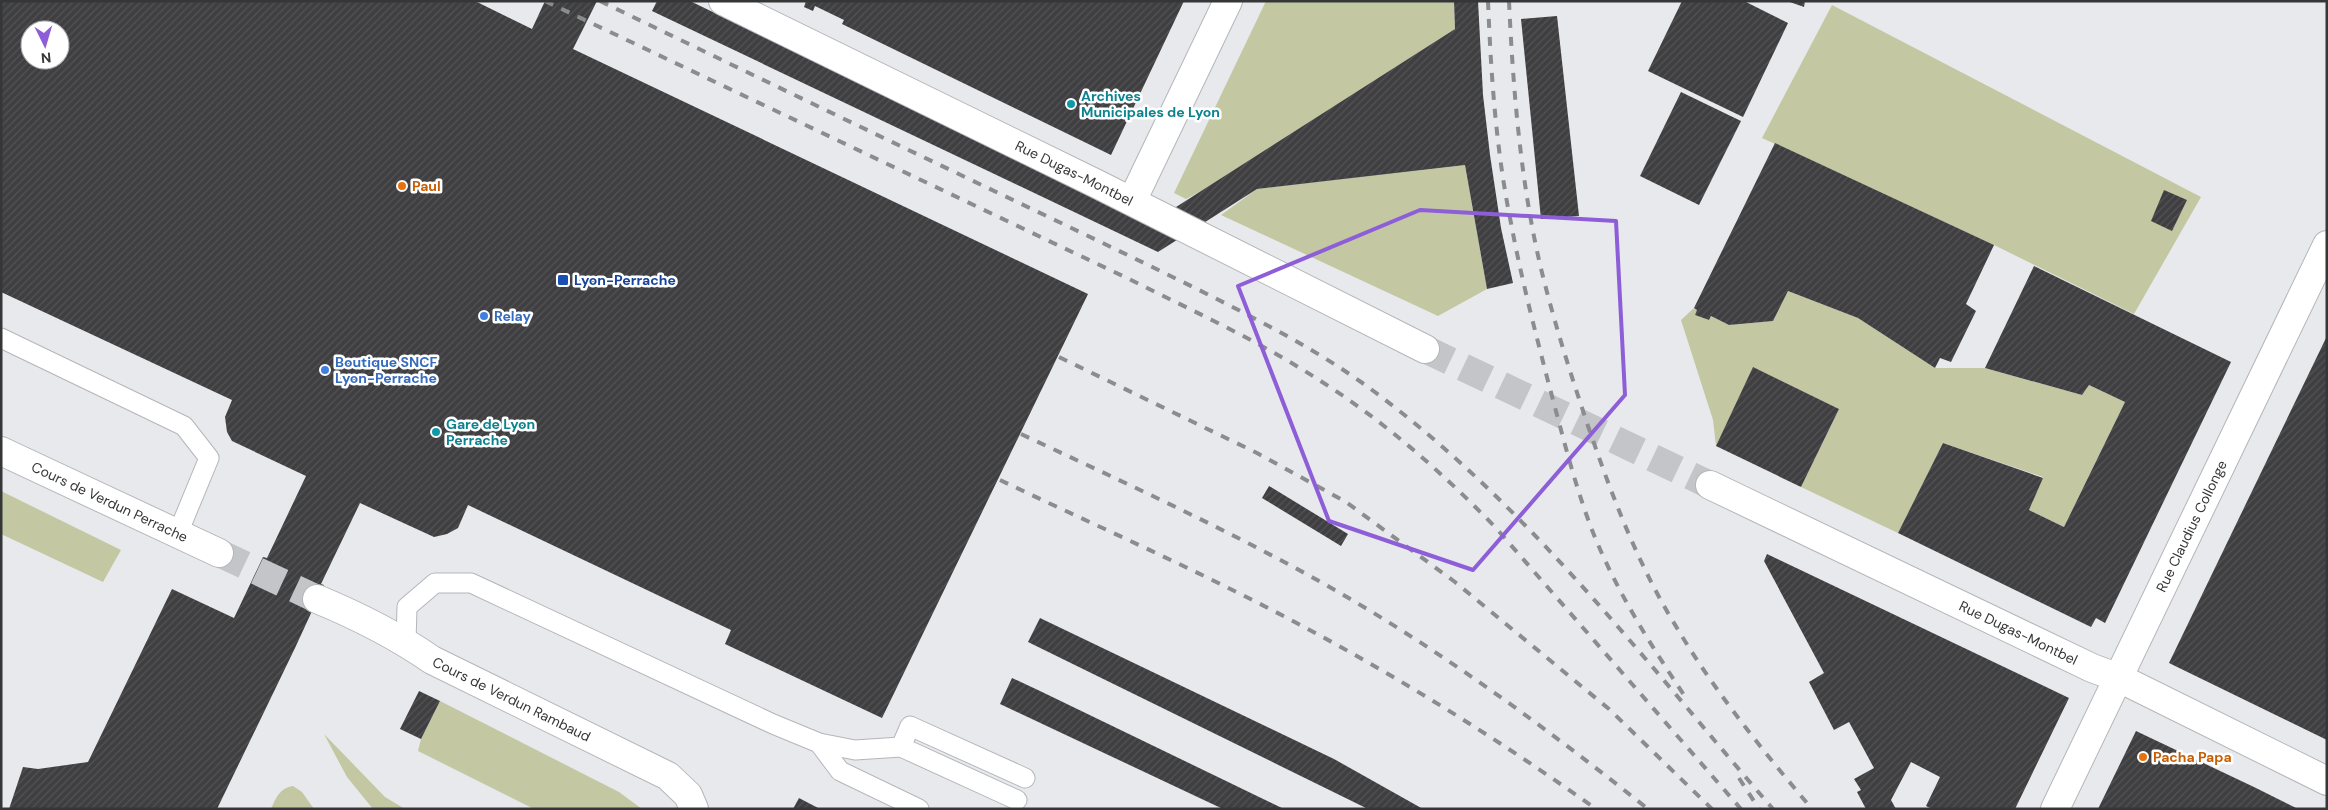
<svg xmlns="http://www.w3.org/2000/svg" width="2328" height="810" font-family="'DM Sans',sans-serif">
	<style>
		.grass { fill: #c3c8a3 }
		.building { fill: url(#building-hatch); fill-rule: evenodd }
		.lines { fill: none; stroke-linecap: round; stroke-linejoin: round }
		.minor-tunnel { stroke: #c3c5c8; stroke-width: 28; stroke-dasharray: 28 14; stroke-linecap: butt }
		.service-casing { stroke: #b4b6b9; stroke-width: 21 }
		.minor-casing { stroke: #b4b6b9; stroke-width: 30 }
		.service { stroke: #fff; stroke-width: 19 }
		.minor { stroke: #fff; stroke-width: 28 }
		.rail { stroke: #8a8c8e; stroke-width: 4; stroke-dasharray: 9 9; stroke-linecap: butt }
		.marked { fill: none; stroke: #8d5ed7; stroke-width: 4; stroke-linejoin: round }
		.culture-dot { fill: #0f9aa8; stroke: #fff; stroke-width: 2 }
		.food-dot { fill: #e8710a; stroke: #fff; stroke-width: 2 }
		.transit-dot { fill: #1a4fb4; stroke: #fff; stroke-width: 2 }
		.shop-dot { fill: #3f7fe0; stroke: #fff; stroke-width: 2 }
		.labels { text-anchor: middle; stroke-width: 5; stroke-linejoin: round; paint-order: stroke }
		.culture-label { font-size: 14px; font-weight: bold; fill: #0d838f; stroke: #fff; text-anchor: start }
		.street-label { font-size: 14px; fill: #353637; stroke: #fff }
		.food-label { font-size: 14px; font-weight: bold; fill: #c56008; stroke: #fff; text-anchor: start }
		.transit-label { font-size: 14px; font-weight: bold; fill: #164399; stroke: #fff; text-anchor: start }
		.shop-label { font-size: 14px; font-weight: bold; fill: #366cbe; stroke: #fff; text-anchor: start }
	</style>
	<defs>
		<pattern id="building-hatch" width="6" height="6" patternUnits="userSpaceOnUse" patternTransform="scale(1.25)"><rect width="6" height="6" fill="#3f3e41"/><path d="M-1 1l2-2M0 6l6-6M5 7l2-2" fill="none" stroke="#535254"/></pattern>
	</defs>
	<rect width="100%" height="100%" fill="#e7e9ec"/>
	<!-- grass -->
	<g class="grass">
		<path d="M1266 1H1454L1455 29 1211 186 1186 199 1174 193Z"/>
		<path d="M1832 5 2201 197 2134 314 1994 245 1762 138Z"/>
		<path d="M1465 165 1487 289 1438 316 1221 215 1257 189Z"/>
		<path d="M1788 291 1858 318 1935 368H1985L2082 395 2089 385 2125 402 2064 527 2029 510 2043 477 1943 443 1898 533 1801 487 1839 409 1754 368 1716 446 1713 420 1681 320 1694 308 1697 310 1695 315 1709 320 1711 316 1729 325 1773 321Z"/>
		<path d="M1 491 121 550 103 582 1 534Z"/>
		<path d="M440 701 619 792 642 809H534L418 751 421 739Z"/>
		<path d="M324 734 385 797 405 809H373L347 777Z"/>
		<path d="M293 786 302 792 314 809H271C276 797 280 788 293 786Z"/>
	</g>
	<!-- building -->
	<g class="building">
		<path d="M1 1H475L532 29 545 1H597L573 49 1088 294 882 718 725 644 731 630 468 505 458 528 447 534 434 537 360 503 321 584 324 585 295 648 217 809H9L23 767 38 769 88 762 172 589 234 618 263 557 267 558 306 476 232 441 227 432 225 417 232 400 1 292ZM30 30H60V60H30Z"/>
		<path d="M657 1H690L1151 223 1455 29 1454 1H1478L1483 95 1490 155 1501 228 1513 283 1487 289 1465 165 1257 189 1158 252 652 11Z"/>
		<path d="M806 1H1184L1111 155 842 24 844 20 815 6 813 11 804 7Z"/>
		<path d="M1682 1H1744L1788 23 1743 117 1648 71Z"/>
		<path d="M1787 1H1805L1804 7Z"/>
		<path d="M1557 16 1579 216 1541 219 1521 19Z"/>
		<path d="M1681 92 1741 121 1699 205 1640 176Z"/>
		<path d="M1775 143 1994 245 1966 304 1976 311 1951 362 1940 358 1935 368 1858 318 1788 291 1773 321 1729 325 1711 316 1709 320 1695 315 1697 310 1694 308Z"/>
		<path d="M2164 190 2187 200 2172 231 2151 221Z"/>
		<path d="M2034 266 2231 362 2105 623 2096 618 2091 627 1898 533 1943 443 2043 478 2029 510 2064 527 2125 402 2089 385 2082 395 1985 368Z"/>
		<path d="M2327 336V740L2169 663Z"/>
		<path d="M1753 367 1839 409 1801 487 1716 446Z"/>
		<path d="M1269 486 1348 534 1341 546 1262 498Z"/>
		<path d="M1767 554 2069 698 2015 809H1932L1926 806 1940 777 1911 762 1891 800 1896 809H1866L1857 792 1861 790 1854 779 1874 768 1849 722 1834 730 1809 682 1824 673 1764 561Z"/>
		<path d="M1040 618 1334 759 1423 809H1368L1028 642Z"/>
		<path d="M1012 678 1040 691 1284 809H1223L1000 704Z"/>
		<path d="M419 691 440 701 421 739 400 729Z"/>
		<path d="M2136 731 2256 788 2298 809H2098Z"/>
		<path d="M799 798 820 809H793Z"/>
	</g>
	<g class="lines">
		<!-- minor-tunnel -->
		<g class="minor-tunnel">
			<path d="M1425 349 1710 485"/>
			<path d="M219 553 317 599"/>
		</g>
		<defs>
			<g id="service">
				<path d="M1 338 184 426 209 458 178 533"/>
				<path d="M406 642 407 607 435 583H471L773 724 819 743 840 771 919 809"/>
				<path d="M819 743 855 750 901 747 1017 800"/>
				<path d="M901 747 910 726 1025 778"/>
			</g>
			<g id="minor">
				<path id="s1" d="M723 1 1097 184 1425 349"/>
				<path d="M1132 201 1228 1"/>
				<path id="s2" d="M1 451 219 553"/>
				<path id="s3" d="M1710 485 2092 668 2119 678 2327 781"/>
				<path id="s4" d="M317 599C358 616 396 635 432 660L668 776 688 795 694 809"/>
				<path id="s5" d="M2055 809 2327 245"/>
			</g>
		</defs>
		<!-- service casing -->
		<use href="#service" class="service-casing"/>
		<!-- minor casing -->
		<use href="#minor" class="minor-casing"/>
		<!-- service -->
		<use href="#service" class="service"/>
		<!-- minor -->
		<use href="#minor" class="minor"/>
		<!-- rail -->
		<g class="rail">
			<path d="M545 1 1129 279C1193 311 1259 341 1319 380 1384 421 1443 473 1496 528L1741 809"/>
			<path d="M600 1C753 75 906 149 1059 222 1109 246 1159 270 1209 295 1270 326 1330 357 1384 399 1535 514 1649 666 1773 809"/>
			<path d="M1488 1C1491 75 1496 150 1511 223 1521 277 1535 331 1549 385 1562 433 1574 483 1592 530 1616 591 1652 647 1688 701"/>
			<path d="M1509 1C1513 87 1520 176 1539 260 1552 316 1570 372 1588 426 1612 496 1638 565 1677 628 1715 692 1764 752 1812 809"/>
			<path d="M1059 357 1257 453 1346 502 1455 582 1609 709 1712 809"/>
			<path d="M1021 434C1121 481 1222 527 1319 581 1435 646 1544 726 1648 809"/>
			<path d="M1000 480C1088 522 1179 562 1266 607 1381 666 1491 734 1596 809"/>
			<path d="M1739 778 1759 809"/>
		</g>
	</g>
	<!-- marked area -->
	<path class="marked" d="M1420 210 1616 221 1625 395 1473 570 1329 521 1238 286Z"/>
	<!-- markers -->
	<g class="culture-dot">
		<circle cx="1071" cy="104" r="5"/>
		<circle cx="436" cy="432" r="5"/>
	</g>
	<g class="food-dot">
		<circle cx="402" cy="186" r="5"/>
		<circle cx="2143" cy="757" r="5"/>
	</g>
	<rect class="transit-dot" x="557" y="274" width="12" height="12" rx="2.5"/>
	<g class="shop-dot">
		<circle cx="484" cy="316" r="5"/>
		<circle cx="325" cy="370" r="5"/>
	</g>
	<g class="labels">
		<!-- culture labels -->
		<g class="culture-label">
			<text x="1081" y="101">Archives<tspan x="1081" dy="16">Municipales de Lyon</tspan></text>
			<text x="446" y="429">Gare de Lyon<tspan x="446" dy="16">Perrache</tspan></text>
		</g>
		<!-- street labels -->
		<g class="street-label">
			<text dy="5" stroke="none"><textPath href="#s1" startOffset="391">Rue Dugas-Montbel</textPath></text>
			<text dy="5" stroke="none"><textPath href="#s2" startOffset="120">Cours de Verdun Perrache</textPath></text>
			<text dy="5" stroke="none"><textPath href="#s5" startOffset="314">Rue Claudius Collonge</textPath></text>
			<text dy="5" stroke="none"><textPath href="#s3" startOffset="342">Rue Dugas-Montbel</textPath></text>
			<text dy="5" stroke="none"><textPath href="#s4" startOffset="219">Cours de Verdun Rambaud</textPath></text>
		</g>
		<!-- food labels -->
		<g class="food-label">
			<text x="412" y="191">Paul</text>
			<text x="2153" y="762">Pacha Papa</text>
		</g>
		<!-- transit labels -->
		<g class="transit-label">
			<text x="574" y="285">Lyon-Perrache</text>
		</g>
		<!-- shop labels -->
		<g class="shop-label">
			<text x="494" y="321">Relay</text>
			<text x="335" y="367">Boutique SNCF<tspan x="335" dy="16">Lyon-Perrache</tspan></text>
		</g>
	</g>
	<!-- border -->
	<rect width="2328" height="810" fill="none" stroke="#353637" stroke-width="5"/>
	<!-- north arrow -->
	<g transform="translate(45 45) rotate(175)"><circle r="24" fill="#ffffff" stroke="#aeafaf"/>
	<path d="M0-4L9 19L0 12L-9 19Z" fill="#8d5ed7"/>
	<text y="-8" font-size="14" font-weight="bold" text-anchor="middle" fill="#353637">N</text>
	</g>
</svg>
